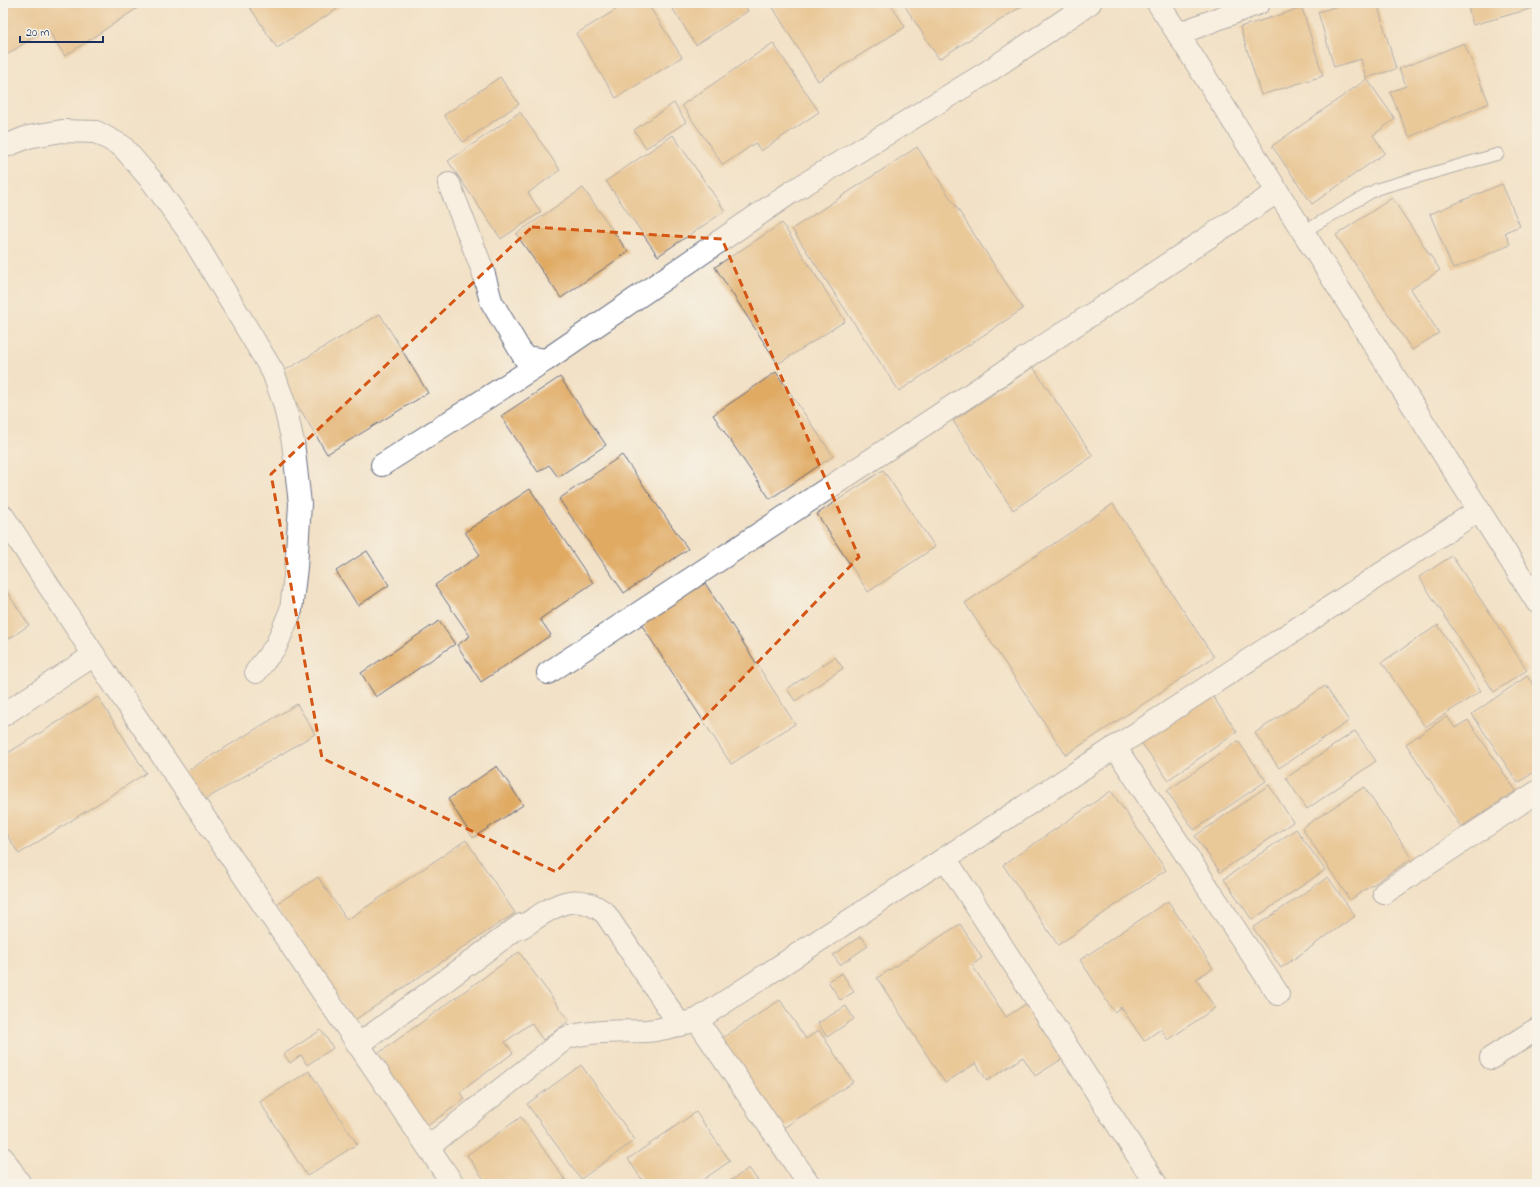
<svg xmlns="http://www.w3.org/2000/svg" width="1540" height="1187" font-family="'Indie Flower',sans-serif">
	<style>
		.building { fill: #e0aa64 }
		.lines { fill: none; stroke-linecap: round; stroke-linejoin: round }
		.service-casing { stroke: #666d82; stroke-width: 13 }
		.minor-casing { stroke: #666d82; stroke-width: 24 }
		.service { stroke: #fff; stroke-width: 11 }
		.minor { stroke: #fff; stroke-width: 22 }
		.marked { fill: none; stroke: #d45514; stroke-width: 3; stroke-dasharray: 8 5; stroke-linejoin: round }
	</style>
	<rect width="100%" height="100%" fill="#f7f3e8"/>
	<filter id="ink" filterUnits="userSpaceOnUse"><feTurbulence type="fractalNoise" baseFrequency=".025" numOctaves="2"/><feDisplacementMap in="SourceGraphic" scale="8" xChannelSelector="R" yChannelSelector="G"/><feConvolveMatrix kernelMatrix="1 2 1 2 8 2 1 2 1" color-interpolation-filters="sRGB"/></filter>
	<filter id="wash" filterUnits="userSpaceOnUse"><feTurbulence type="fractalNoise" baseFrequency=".012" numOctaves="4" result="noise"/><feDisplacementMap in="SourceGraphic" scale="16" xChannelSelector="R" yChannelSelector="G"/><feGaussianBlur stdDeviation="0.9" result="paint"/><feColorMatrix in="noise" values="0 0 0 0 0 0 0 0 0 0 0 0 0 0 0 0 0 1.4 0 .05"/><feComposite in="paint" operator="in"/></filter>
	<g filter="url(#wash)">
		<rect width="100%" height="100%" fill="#f2e1c6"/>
		<g id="blocks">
			<!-- building -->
			<g class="building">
				<path d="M3 3H145L65 56 47 28 5 56 3 53Z"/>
				<path d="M247 3H346L277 48Z"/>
				<path d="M627 3H647L682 57 616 98 576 34Z"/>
				<path d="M669 3H743L748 11 696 45Z"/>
				<path d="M777 3H890L905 27 818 81 772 6Z"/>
				<path d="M903 3H1027L939 59Z"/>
				<path d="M1348 3H1377L1396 69 1366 78 1361 59 1334 67 1318 12Z"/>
				<path d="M1467 3H1537V7L1473 25Z"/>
				<path d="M1302 8 1323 76 1261 95 1240 27Z"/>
				<path d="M773 43 819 112 761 151 755 143 723 165 682 105Z"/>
				<path d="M1464 43 1489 103 1409 137 1390 92 1406 86 1399 69Z"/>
				<path d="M500 77 519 104 463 142 444 115Z"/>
				<path d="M1367 79 1395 119 1373 135 1385 153 1312 204 1272 146Z"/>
				<path d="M674 103 686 122 646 148 634 130Z"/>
				<path d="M520 112 560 170 528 193 541 212 501 239 448 161Z"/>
				<path d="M673 135 725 211 658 256 606 181Z"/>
				<path d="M917 147 1023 309 899 391 792 229Z"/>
				<path d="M1502 184 1520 226 1505 232 1510 245 1453 269 1430 214Z"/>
				<path d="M583 188 628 252 561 298 516 234Z"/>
				<path d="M1392 198 1440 270 1411 289 1439 333 1412 350 1336 235Z"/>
				<path d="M782 223 845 321 778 364 715 267Z"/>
				<path d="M380 314 428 393 327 454 279 374Z"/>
				<path d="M1033 367 1093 456 1013 510 953 421Z"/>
				<path d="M776 372 833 456 770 499 713 415Z"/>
				<path d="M560 377 606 445 558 477 549 465 538 472 501 416Z"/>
				<path d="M622 455 688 549 624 593 559 499Z"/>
				<path d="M883 470 935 547 868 592 817 514Z"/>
				<path d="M530 489 593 583 540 619 551 635 481 682 457 645 470 636 435 585 480 555 465 532Z"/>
				<path d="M1113 504 1214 657 1066 755 965 603Z"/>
				<path d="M367 551 389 585 358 606 336 571Z"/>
				<path d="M1452 556 1527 670 1494 692 1419 577Z"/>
				<path d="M705 583 795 724 731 764 641 624Z"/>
				<path d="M3 586 29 625 3 643Z"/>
				<path d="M439 621 455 644 376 697 361 673Z"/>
				<path d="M1438 625 1481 691 1425 727 1382 662Z"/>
				<path d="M835 657 843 668 795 701 787 689Z"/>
				<path d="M1527 676 1537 690V770L1518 783 1472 714Z"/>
				<path d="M1325 686 1349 721 1279 768 1255 733Z"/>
				<path d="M1211 694 1237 732 1168 780 1141 742Z"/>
				<path d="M98 697 146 773 19 854 3 829V756Z"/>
				<path d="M297 704 315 734 203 801 185 772Z"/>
				<path d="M1447 716 1455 728 1468 720 1516 791 1461 827 1406 744Z"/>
				<path d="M1355 731 1376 761 1307 809 1286 778Z"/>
				<path d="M1238 741 1266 781 1194 830 1167 791Z"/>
				<path d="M497 766 523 805 473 838 448 799Z"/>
				<path d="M1269 785 1293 822 1220 872 1195 836Z"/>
				<path d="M1364 787 1412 858 1350 900 1302 828Z"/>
				<path d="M1111 791 1166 870 1058 945 1003 865Z"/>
				<path d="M1296 829 1325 870 1252 920 1224 879Z"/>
				<path d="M466 840 515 913 353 1021 275 905 318 877 347 920Z"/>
				<path d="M1328 877 1355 916 1281 968 1253 928Z"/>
				<path d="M1168 901 1213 968 1196 979 1215 1008 1168 1040 1161 1029 1144 1041 1121 1007 1114 1012 1080 960Z"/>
				<path d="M960 924 982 958 972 965 1006 1017 1026 1004 1062 1059 1035 1076 1023 1057 987 1081 976 1063 945 1083 877 978Z"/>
				<path d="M861 936 868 946 840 965 833 955Z"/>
				<path d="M519 952 569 1021 543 1040 531 1023 505 1042 513 1053 460 1092 465 1099 423 1129 372 1058Z"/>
				<path d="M842 973 854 992 840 1000 828 981Z"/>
				<path d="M780 1000 806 1039 819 1030 853 1082 779 1131 719 1040Z"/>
				<path d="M846 1006 854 1019 827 1037 818 1023Z"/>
				<path d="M321 1030 333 1048 307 1065 301 1055 290 1063 284 1054Z"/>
				<path d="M581 1065 635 1140 581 1179 527 1104Z"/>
				<path d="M309 1071 357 1144 307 1176 260 1102Z"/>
				<path d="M696 1112 730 1161 697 1184H645L628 1159Z"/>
				<path d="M521 1117 568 1184H487L467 1155Z"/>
				<path d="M749 1168 760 1184H726Z"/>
			</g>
		</g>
	</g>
	<g filter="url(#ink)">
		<use href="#blocks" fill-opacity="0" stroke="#666d82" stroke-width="1"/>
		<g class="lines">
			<defs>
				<path id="service" d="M1303 232 1377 189 1498 154"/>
				<g id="minor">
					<path d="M1158 3 1178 34 1259 3"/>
					<path d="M1178 34 1537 602"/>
					<path d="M3 147 28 137 62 131 96 132 122 146 152 181 189 232 273 372 284 403 293 442 300 504 296 567 291 610 276 646 256 672"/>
					<path d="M449 184 483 271 491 301 524 357 546 360 790 193 986 73 1090 3"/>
					<path d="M382 465 546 360"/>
					<path d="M3 516 94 655 453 1184"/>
					<path d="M548 673 1277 192"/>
					<path d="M3 715 94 655"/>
					<path d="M1115 747 1278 994"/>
					<path d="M945 858 1156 1184"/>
					<path d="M1384 893 1537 792"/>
					<path d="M697 1020 809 1184"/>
					<path d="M358 1045 521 925 522 927C550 909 573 888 605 913L680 1025"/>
					<path d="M1491 1058 1537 1029"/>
					<path d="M428 1147 566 1038C592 1030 618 1032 646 1031 663 1030 681 1024 697 1020L1479 510"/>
					<path d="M3 1158 20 1184"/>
				</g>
			</defs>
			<!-- service casing -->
			<use href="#service" class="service-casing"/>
			<!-- minor casing -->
			<use href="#minor" class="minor-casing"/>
			<!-- service -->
			<use href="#service" class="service"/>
			<!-- minor -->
			<use href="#minor" class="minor"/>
		</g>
	</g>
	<!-- marked area -->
	<path d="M0 0H1540V1187H0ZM532 227 722 239 859 557 556 872 322 758 271 474Z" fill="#f2e1c6" fill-opacity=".55" fill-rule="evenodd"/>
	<path class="marked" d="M532 227 722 239 859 557 556 872 322 758 271 474Z"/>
	<!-- margin -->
	<rect width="1540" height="1187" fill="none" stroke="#f7f3e8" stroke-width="16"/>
	<!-- scale -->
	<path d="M20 36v6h83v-6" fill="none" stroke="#1b2f5e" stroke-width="2"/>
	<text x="26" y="36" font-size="12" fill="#1b2f5e" stroke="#f7f3e8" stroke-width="3" paint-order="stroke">20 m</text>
</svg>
